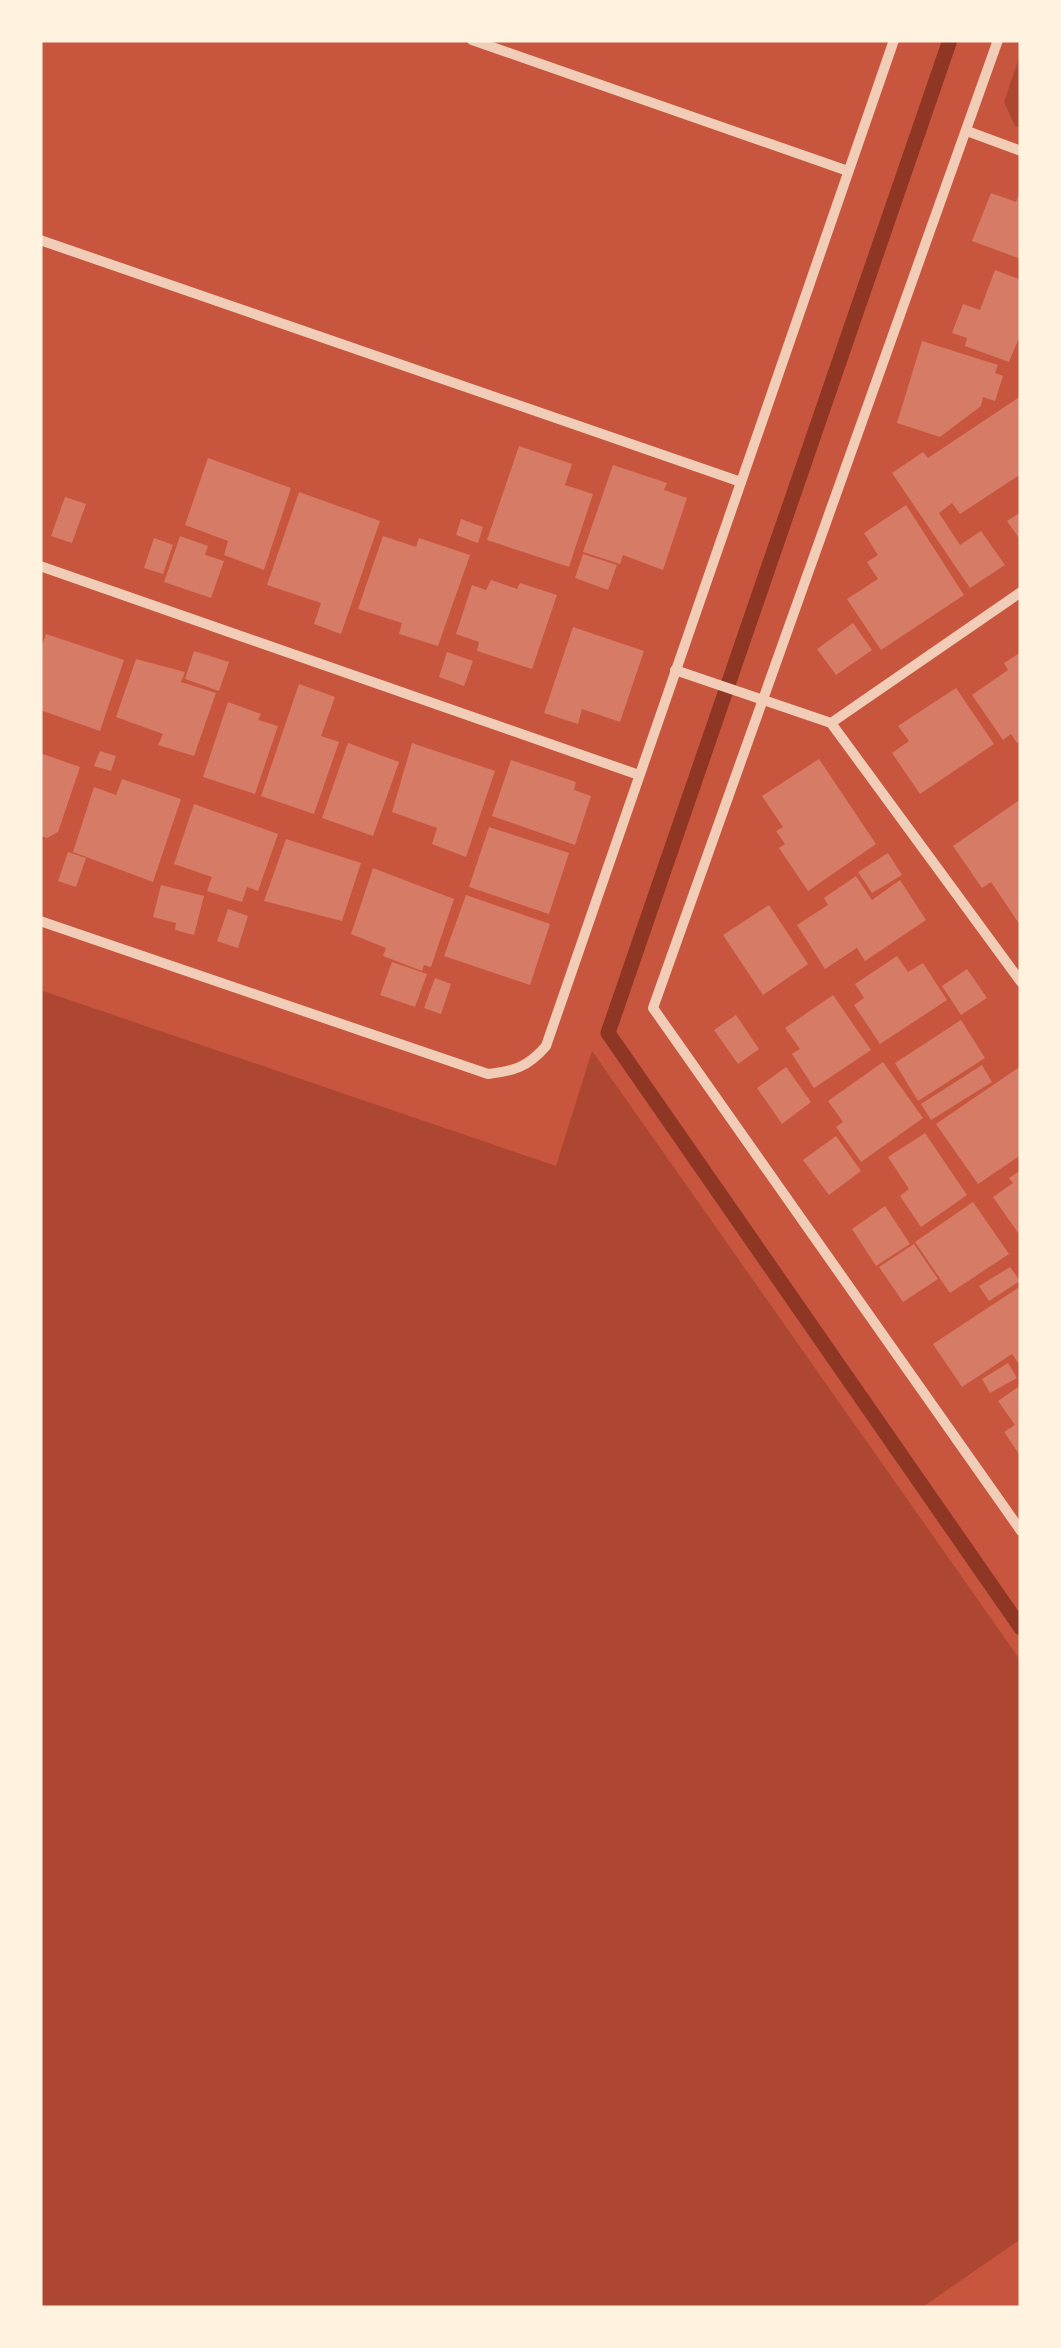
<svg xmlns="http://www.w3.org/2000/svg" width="1061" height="2348" font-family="Roboto,sans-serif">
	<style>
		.green { fill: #ae4732 }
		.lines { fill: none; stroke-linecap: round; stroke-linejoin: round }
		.stream { stroke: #8f3625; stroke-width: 15 }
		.building { fill: #d67c66 }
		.minor { stroke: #f1ccb7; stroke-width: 10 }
	</style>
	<rect width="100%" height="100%" fill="#c8553d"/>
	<!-- green -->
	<g class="green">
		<path d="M1021 52V128L1015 126 1004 102Z"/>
		<path d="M40 990 556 1166 592 1051 1021 1661V2239L921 2308H40Z"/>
	</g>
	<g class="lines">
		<!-- stream -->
		<path class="stream" d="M950 40 608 1033 1021 1628"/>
	</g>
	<!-- building -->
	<g class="building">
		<path d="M1021 189V259L972 241 991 193 1016 202Z"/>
		<path d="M995 270 1021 280V333L1009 362 965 346 967 338 952 333 963 304 980 310Z"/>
		<path d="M922 341 998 365 995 373 1003 376 995 401 983 397 981 406 940 437 897 423Z"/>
		<path d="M1021 396V474L960 514 952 503 939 513 960 545 981 531 1005 565 970 588 892 473 923 452 928 458Z"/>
		<path d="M519 446 572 464 565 485 593 494 569 567 487 540Z"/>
		<path d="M208 458 291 488 264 570 224 555 228 541 185 525Z"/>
		<path d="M613 465 667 483 664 490 687 498 663 570 623 555 620 564 583 552Z"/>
		<path d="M299 492 380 521 341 634 314 624 321 603 267 585Z"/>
		<path d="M65 497 86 504 72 543 51 536Z"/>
		<path d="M906 505 964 595 881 650 847 599 878 579 867 562 878 555 864 533Z"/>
		<path d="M1021 512V541L1007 521Z"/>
		<path d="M461 519 483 527 478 543 456 535Z"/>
		<path d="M180 536 208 546 205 555 224 561 211 598 164 582Z"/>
		<path d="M383 536 416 547 419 538 470 555 438 646 399 634 402 623 358 609Z"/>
		<path d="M154 538 173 545 163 574 144 568Z"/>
		<path d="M583 554 617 565 608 590 575 578Z"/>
		<path d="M491 580 517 589 520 583 557 595 532 669 477 651 479 642 456 634 472 585 486 590Z"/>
		<path d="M853 623 872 650 836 675 817 649Z"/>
		<path d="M573 627 644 651 620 722 582 709 578 724 544 713Z"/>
		<path d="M46 634 124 660 100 731 40 710V651Z"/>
		<path d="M194 651 229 662 219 691 185 679Z"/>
		<path d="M447 652 473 661 464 686 439 677Z"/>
		<path d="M1021 652V740L1017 743 1011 734 1003 740 972 695 1008 670 1004 663Z"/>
		<path d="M136 659 185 672 181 682 216 693 194 756 158 745 163 734 116 717Z"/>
		<path d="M299 684 335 697 321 736 339 742 314 814 261 796Z"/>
		<path d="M956 688 994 744 920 794 892 753 909 741 898 726Z"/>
		<path d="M228 702 261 714 258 720 278 726 255 794 203 777Z"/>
		<path d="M348 743 399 762 373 836 322 818Z"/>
		<path d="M412 743 495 771 466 857 432 844 437 828 392 812Z"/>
		<path d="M100 751 116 756 111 771 94 766Z"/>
		<path d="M40 753 80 767 58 832 47 838 40 836Z"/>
		<path d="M819 759 876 844 808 891 779 848 785 844 776 831 783 827 762 796Z"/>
		<path d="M511 760 576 782 574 790 591 796 575 845 492 816Z"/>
		<path d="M122 779 181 799 153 882 73 852 94 787 116 795Z"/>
		<path d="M1021 799V920L1018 922 991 882 982 888 953 846Z"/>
		<path d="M194 804 278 834 258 891 247 887 242 902 207 891 212 877 174 864Z"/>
		<path d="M489 827 569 853 549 914 469 887Z"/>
		<path d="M286 839 361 863 342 921 264 901Z"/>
		<path d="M68 852 86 858 76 887 58 881Z"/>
		<path d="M888 853 902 875 872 893 858 872Z"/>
		<path d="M373 868 454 899 431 967 424 965 422 971 383 956 386 948 351 934Z"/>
		<path d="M856 876 872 900 900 880 926 920 865 961 857 948 825 969 797 925 828 905 824 898Z"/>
		<path d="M161 885 204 896 194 935 175 930 176 923 153 917Z"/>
		<path d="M466 895 550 924 530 985 444 956Z"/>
		<path d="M769 905 808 964 763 995 723 935Z"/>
		<path d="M228 909 248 916 238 948 217 941Z"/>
		<path d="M897 956 908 972 923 963 947 1000 880 1044 854 1005 864 998 855 984Z"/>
		<path d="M392 962 427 974 415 1007 380 995Z"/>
		<path d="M967 969 987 998 961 1015 942 986Z"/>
		<path d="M435 978 451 984 441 1014 424 1008Z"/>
		<path d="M833 995 871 1050 814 1088 792 1054 800 1049 785 1028Z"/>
		<path d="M736 1015 759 1049 738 1064 714 1030Z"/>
		<path d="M961 1020 985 1058 918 1101 895 1063Z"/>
		<path d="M883 1062 923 1118 861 1162 836 1127 843 1122 828 1101Z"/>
		<path d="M982 1065 992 1082 931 1120 921 1104Z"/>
		<path d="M1021 1066V1155L978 1184 936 1124Z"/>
		<path d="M786 1067 811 1102 782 1124 757 1088Z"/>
		<path d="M925 1133 967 1195 921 1227 900 1196 909 1189 888 1157Z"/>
		<path d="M836 1136 861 1171 829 1195 803 1160Z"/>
		<path d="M1021 1170V1237L993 1197 1013 1183 1009 1178Z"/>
		<path d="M973 1202 1009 1254 950 1293 915 1242Z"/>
		<path d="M885 1206 910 1244 876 1266 852 1229Z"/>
		<path d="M914 1244 938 1279 903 1302 879 1267Z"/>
		<path d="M1010 1267 1020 1281 989 1301 979 1286Z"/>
		<path d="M1021 1286V1367L1012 1354 962 1387 933 1344Z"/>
		<path d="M1008 1363 1017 1378 990 1393 982 1379Z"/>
		<path d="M1021 1385V1457L1004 1432 1015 1425 998 1401Z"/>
	</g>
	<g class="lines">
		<!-- minor -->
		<g class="minor">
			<path d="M472 40 848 171"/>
			<path d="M998 40 653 1008 1021 1531"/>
			<path d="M967 131 1021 151"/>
			<path d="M40 240 741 482"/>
			<path d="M40 566 639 775"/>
			<path d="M675 670 831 723 1021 592"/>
			<path d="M831 723 1021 982"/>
			<path d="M40 921 488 1074C514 1071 528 1067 546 1046L894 40"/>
		</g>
	</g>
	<!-- border -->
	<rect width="1061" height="2348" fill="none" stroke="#fff3e0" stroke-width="85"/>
</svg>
